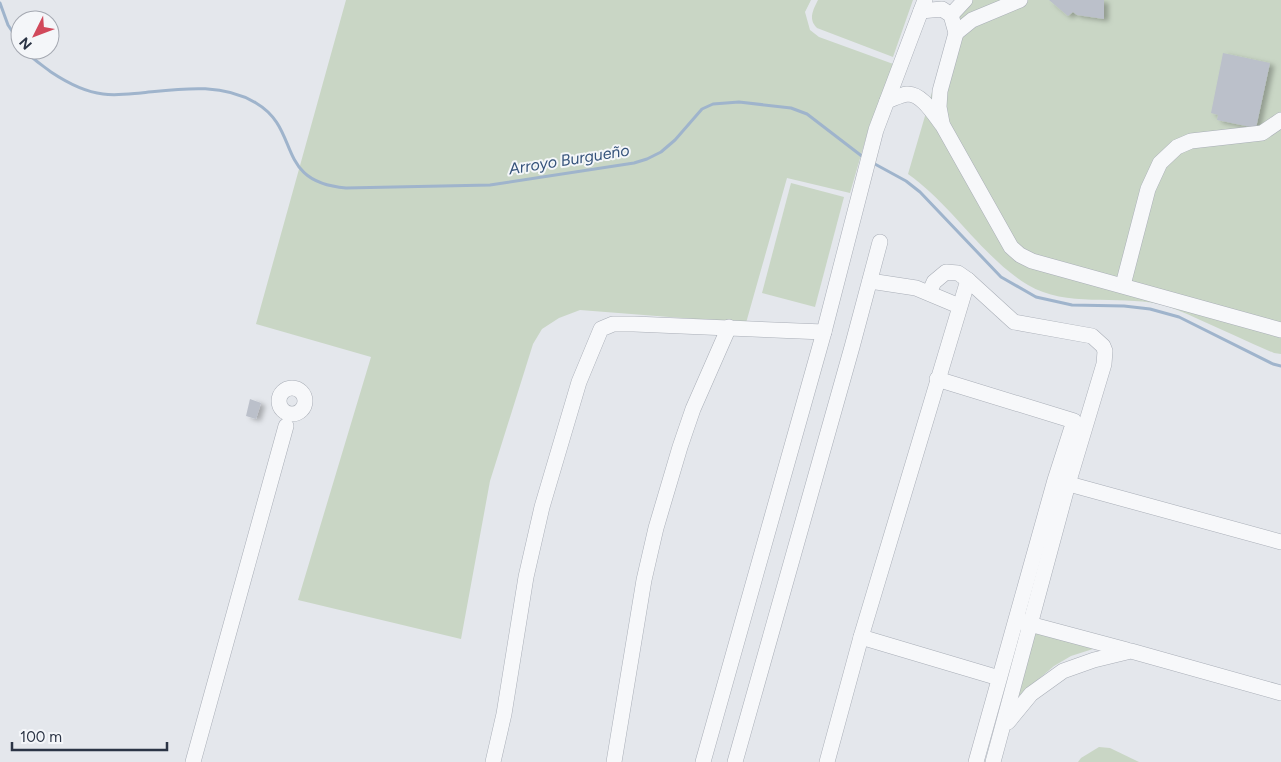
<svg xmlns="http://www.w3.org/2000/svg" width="1281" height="762" font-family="Figtree,sans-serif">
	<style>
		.green { fill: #c9d6c5 }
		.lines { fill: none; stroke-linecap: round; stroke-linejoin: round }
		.stream { stroke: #9fb4cc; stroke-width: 3 }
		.building { fill: #bbc0ca; filter: url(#shadow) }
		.minor-casing { stroke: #a9aeb7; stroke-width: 16 }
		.minor { stroke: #f7f8fa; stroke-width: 15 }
		.labels { text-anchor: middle; stroke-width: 4; stroke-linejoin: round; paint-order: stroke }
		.water-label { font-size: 16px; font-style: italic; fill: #34527a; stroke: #f4f6f9 }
	</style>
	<defs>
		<filter id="shadow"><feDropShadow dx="4.5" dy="2.5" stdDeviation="2.5" flood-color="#0004"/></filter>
	</defs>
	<rect width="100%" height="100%" fill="#e4e7ec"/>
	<!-- green -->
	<g class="green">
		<path d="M346 0H811L805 12 810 30 819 37 896 65 870 124 850 193 787 178 746 323 580 310 559 318 542 329 533 344 490 481 461 639 298 600 371 357 256 324Z"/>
		<path d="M818 0H913L893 57 817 28C808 19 813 10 818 0Z"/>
		<path d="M959 0H1281V354L1274 353C1248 342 1223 330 1198 319 1185 313 1172 307 1159 304 1116 295 1067 308 1028 285 983 258 952 205 908 174Z"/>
		<path d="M791 183 844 197 815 307 762 293Z"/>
		<path d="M1033 632 1096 648 1071 656 1054 666 1015 699Z"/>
		<path d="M1099 747 1110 748 1139 762H1078L1081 758Z"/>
	</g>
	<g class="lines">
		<!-- stream -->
		<g class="stream">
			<path d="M0 3 8 25 20 43"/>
			<path d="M25 50C32 59 42 65 51 72 66 82 86 92 103 94 115 96 129 94 141 93 180 89 221 82 256 103 302 130 274 182 346 188L490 185 634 163 647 159 661 152 675 140 702 109 713 104 739 102 791 108 807 114 863 157"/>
			<path d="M873 163 906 181 920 192 1001 277 1036 297 1072 305 1124 306 1150 309 1179 317 1273 364 1281 366"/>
		</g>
	</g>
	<!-- building -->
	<g class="building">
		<path d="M1049 0H1104V19L1077 15 1073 12 1068 16Z"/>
		<path d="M1223 53 1270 63 1256 128 1217 120 1218 115 1211 113Z"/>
		<path d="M250 399 261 403 256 419 246 416Z"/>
	</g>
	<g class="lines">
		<defs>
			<g id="minor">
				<path d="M921 11 942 9 951 15 956 33 940 91 939 107 942 123"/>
				<path d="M951 15 965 0"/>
				<path d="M956 33 972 20 1020 0"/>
				<path d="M887 101C893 99 900 95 907 94 922 93 935 116 943 126L1011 247 1020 255 1032 261 1281 330"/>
				<path d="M968 280 1014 322 1092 336 1103 346 1105 351 1104 364 1068 484 993 762"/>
				<path d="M870 281 916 288 959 306"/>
				<path d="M1123 285 1148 189 1160 163 1177 147 1191 141 1262 133 1281 120"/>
				<path d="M937 379 1074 421 1055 480 976 762"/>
				<circle cx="292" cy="401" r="13"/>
				<path d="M1058 481 1281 542"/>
				<path d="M1022 622 1127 650"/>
				<path d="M861 637 999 678"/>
				<path d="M1008 722 1031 694 1063 671 1094 660 1131 651 1281 693"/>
				<path d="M193 762 286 426"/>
				<path d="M493 762 504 714 526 577 542 507 579 382 601 329 613 324H634L824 332"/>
				<path d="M614 762 644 580 656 528 680 447 693 409 729 327"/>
				<path d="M703 762 824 332 876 130 925 0"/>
				<path d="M735 762 852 347 880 242"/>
				<path d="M827 762 861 637 968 280 958 273 946 272 934 282 929 293"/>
			</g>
		</defs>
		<!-- minor casing -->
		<use href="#minor" class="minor-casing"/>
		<!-- minor -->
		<use href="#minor" class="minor"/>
	</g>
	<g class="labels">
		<!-- water labels -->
		<g class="water-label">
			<text transform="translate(569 159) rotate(-9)" y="6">Arroyo Burgueño</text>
		</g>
	</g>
	<!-- north arrow -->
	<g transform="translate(35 35) rotate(228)"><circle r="24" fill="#f4f6f9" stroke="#a4a8b1"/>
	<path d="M0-4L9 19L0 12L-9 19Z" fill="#d1495b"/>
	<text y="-8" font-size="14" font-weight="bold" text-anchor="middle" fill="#2b3445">N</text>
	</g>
	<!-- scale -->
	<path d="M12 742v8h155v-8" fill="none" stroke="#2b3445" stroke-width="2.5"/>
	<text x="20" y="742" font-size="15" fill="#2b3445" stroke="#f4f6f9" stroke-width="4" paint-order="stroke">100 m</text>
</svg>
